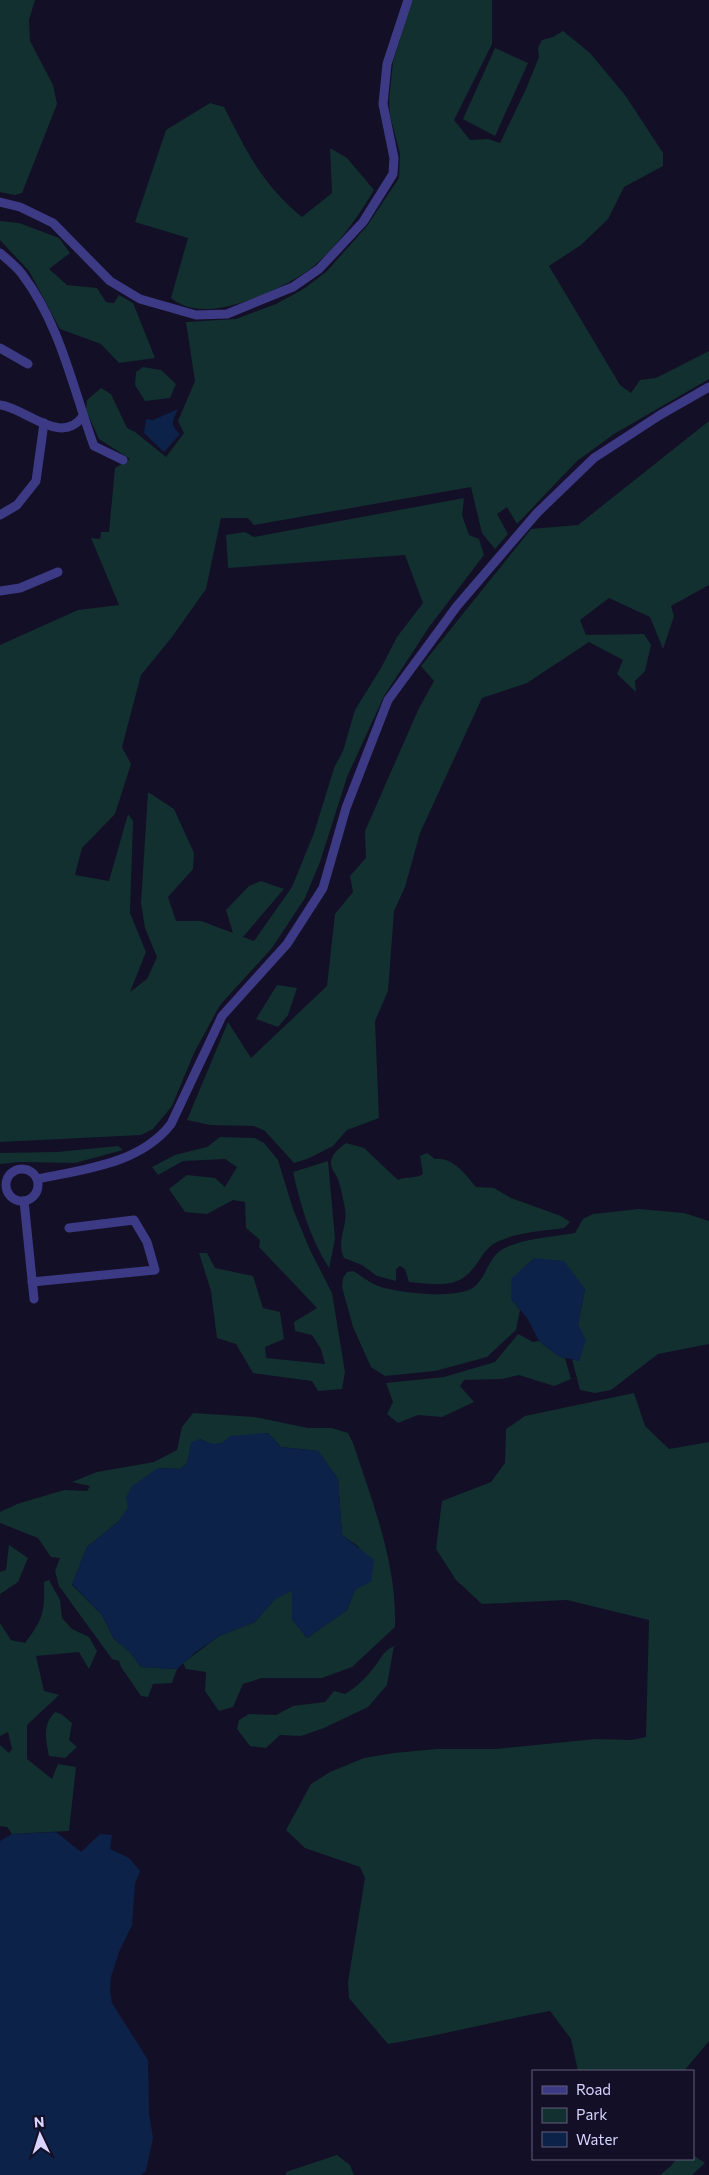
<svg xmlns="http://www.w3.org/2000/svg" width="709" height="2175" font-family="Commissioner,sans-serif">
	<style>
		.green { fill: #12302f }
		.water { fill: #0c2248 }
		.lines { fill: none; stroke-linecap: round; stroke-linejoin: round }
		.minor { stroke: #3d3a85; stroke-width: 9 }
	</style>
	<rect width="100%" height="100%" fill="#130f26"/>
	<!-- green -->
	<g class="green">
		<path d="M0 0H35L29 20 30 41 53 85 57 104 22 193 15 195 0 192Z"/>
		<path d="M412 0H492V44L454 120 470 140 488 139 500 143 526 89 539 57 538 48 542 40 553 37 563 31 590 53 625 95 663 153V166L624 187 608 219 581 245 549 266 620 385 631 393 640 380 656 378 709 351V379L614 434 577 461 517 524 507 507 497 514 508 534 495 549 482 533 471 487 254 525 248 518H221L206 589 172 637 141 675 122 747 131 764 115 814 82 848 75 875 109 881 128 814 133 821 130 913 146 952 130 992 147 979 157 957 145 928 141 903 148 792 174 809 194 853 193 869 168 897 176 921H201L233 933 226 910 249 886 261 881 284 889 243 937 254 941 292 887 314 833 334 768 343 751 355 710 381 668 397 637 423 603 405 555 228 568 226 535 245 532 254 537 464 498 462 515 469 535 479 539 484 555 429 627 384 696 347 777 320 862 305 898 272 948 220 1005 194 1053 172 1106 153 1129 141 1135 0 1142V645L78 610 119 605 91 538 100 539 101 532H109L115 468 130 459 99 439 86 410 87 400 101 388 111 394 127 428 135 432 166 457 184 433 178 421 195 381 186 322 236 319 276 304 305 288 327 271 367 226 399 178 400 154 390 115 389 100 393 62Z"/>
		<path d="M495 48 528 63 495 136 463 119Z"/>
		<path d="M210 103 224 107C247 152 262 184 302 217L332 193 330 148 347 158 374 190C358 217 339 244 315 265 292 285 233 311 203 309 191 309 180 305 171 298L188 238 135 222 166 130Z"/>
		<path d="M0 221 19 223 59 238 70 253 49 269 67 285 97 288 106 302 114 303 119 295 133 303 155 358 119 363 101 344 60 329 29 271 0 240Z"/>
		<path d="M143 367 161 370 176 384 170 398 145 401 135 385 136 372Z"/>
		<path d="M709 421V585L671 606 674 616 663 649 650 617 609 598 580 620 586 635 644 634 651 645 645 671 635 681 636 692 617 674 623 660 589 642 527 683 482 698 420 833 405 887 394 911 388 991 375 1021 379 1118 347 1130 333 1146 307 1159 294 1163 265 1131 254 1126 210 1125 187 1120 228 1022 251 1058 327 986 335 914 353 892 350 876 366 858 365 831 419 708 434 681 421 666 531 529 578 525Z"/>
		<path d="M277 985 297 988 288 1015 278 1027 256 1019Z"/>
		<path d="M220 1137 255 1138 264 1143 278 1160 293 1209 310 1250 332 1293 345 1372 342 1389 318 1391 312 1381 253 1373 236 1344 217 1338 211 1291 199 1253H207L215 1268 253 1276 263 1308 280 1312 284 1339 265 1347 266 1358 325 1364 321 1349 312 1335 295 1331 294 1322 317 1308 259 1247 260 1240 246 1228 245 1202 233 1200 207 1214 185 1212 169 1189 187 1175 215 1178 225 1187 237 1167 225 1159 183 1161 158 1175 152 1167 175 1155 207 1147Z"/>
		<path d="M346 1143 364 1148 398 1180C407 1176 416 1179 423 1174L420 1156 427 1153 435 1159C453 1157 465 1174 476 1187L494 1188 511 1198 561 1216 570 1222 564 1228C543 1231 519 1232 499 1241 489 1245 484 1253 478 1262 459 1291 439 1284 409 1282L405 1269 400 1266 396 1269V1281L377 1276 362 1265 344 1258C336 1240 348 1227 345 1209 343 1199 341 1188 338 1179 335 1172 330 1169 331 1161 333 1152 340 1148 346 1143Z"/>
		<path d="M118 1146 123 1150 75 1163 19 1162 0 1164V1153L57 1152Z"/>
		<path d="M328 1161 335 1239 329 1268C310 1238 301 1207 293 1172Z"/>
		<path d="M639 1209 684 1213 709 1221V1344L658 1354 611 1390 595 1393 580 1390 572 1359 579 1361 578 1324 585 1289 511 1299 520 1310 516 1330 487 1357 435 1371 385 1376 371 1367 353 1327 342 1287 343 1278 347 1272 353 1271C361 1275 368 1282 376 1285 394 1293 459 1300 474 1287 488 1276 488 1254 507 1247 527 1238 553 1237 575 1233L583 1219 593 1214Z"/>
		<path d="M518 1334 533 1342 539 1341 558 1356 565 1358 571 1379 554 1386 519 1375 502 1379 464 1380 460 1386 474 1402 442 1417 418 1415 398 1423 387 1414 393 1402 386 1383 444 1377 495 1362Z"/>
		<path d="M634 1393 645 1426 669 1449 709 1442V2041L684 2071H578L571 2039 550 2011C496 2021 443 2035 388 2044L349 1998 348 1982 365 1878 360 1867 305 1848 286 1830 311 1784 330 1772 364 1758 394 1753 436 1749H496L596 1739 631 1740 646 1737 649 1620 567 1600 482 1604 456 1580 436 1549 442 1501 491 1482 505 1463 506 1429 525 1416Z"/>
		<path d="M193 1413 255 1417 308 1428H332L348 1433 353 1443C373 1504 397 1563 395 1627L352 1667 322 1678H262L243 1684 233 1707 219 1711 205 1691 206 1672 186 1669 183 1663 219 1636 255 1622 275 1599 293 1590 292 1619 307 1638 347 1610 355 1590 359 1547 342 1535 338 1479 318 1451 281 1447 268 1433 213 1445 200 1439 187 1463 180 1469 158 1468 119 1521 87 1547 72 1585 102 1615 114 1639 129 1651 141 1667 177 1669 172 1683 153 1684 148 1697 141 1696 121 1667 119 1661 112 1659 59 1586 55 1571 60 1558 51 1557 38 1538 0 1523V1512L17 1504 64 1490 87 1491 90 1486 72 1482 97 1472 154 1462 177 1450 182 1427Z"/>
		<path d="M9 1545 28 1558 18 1582 0 1594V1572L6 1570Z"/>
		<path d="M49 1580 60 1600 62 1618 72 1629 89 1637 97 1651 89 1669 79 1652 36 1656 44 1691 59 1695 27 1725V1759L52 1779 58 1764 76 1767 69 1831 12 1834 7 1827 0 1826V1745L9 1753 12 1749 8 1732 0 1736V1623L11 1640 25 1643C43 1620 45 1611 44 1582Z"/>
		<path d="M394 1646 387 1685 368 1707 324 1728 301 1736 280 1735 266 1748 250 1746 237 1729 239 1720 249 1714 276 1715 293 1706 325 1702 334 1691 345 1694C357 1687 367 1677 375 1666 382 1657 383 1651 394 1646Z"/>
		<path d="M55 1712 61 1714 72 1723 69 1740 77 1747 65 1758 49 1756C46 1740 42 1725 55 1712Z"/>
		<path d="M337 2155 350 2165 354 2175H286V2172Z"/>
		<path d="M693 2155 705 2163 692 2175H660L671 2166 676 2159H693Z"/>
	</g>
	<!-- water -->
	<g class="water">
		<path d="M178 409C173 421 169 424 180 434L164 452 144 433 146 419 153 420Z"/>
		<path d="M534 1258 564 1261 585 1289 578 1324 586 1340 579 1361 558 1356 539 1341 527 1318 511 1299V1279Z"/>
		<path d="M268 1433 281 1447 318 1451 338 1479 342 1535 374 1560 371 1582 355 1590 347 1610 307 1638 292 1619V1591L275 1599 255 1622 219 1636 196 1652 177 1669 141 1667 129 1651 114 1639 102 1615 72 1584 87 1547 119 1521 128 1507 126 1498 131 1487 158 1468 180 1469 187 1463 191 1442 200 1439C213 1445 219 1447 230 1436Z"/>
		<path d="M56 1832 81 1852 100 1834 112 1835 110 1849 129 1858 140 1871 135 1884 132 1925 119 1952 111 1977 110 1991 112 2003 148 2060 149 2113 153 2138 146 2171 141 2175H0V1841L12 1834Z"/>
	</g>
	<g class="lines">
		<!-- minor -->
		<g class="minor">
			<path d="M0 202 20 207 53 223 110 281 140 299 196 315 227 314 293 287 319 269 363 222 393 174 394 158 383 104 387 64 408 0"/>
			<path d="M0 253C7 259 16 266 22 274 61 326 72 386 94 446L123 460"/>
			<path d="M0 348 28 364"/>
			<path d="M0 405C26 408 61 447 83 416"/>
			<path d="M0 515 17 505 36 481 44 423"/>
			<path d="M0 591 20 588 58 572"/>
			<circle cx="22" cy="1185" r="16"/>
			<path d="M38 1179C85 1169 140 1164 171 1124L222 1016 287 944 323 888 346 808 388 700 457 606 537 513 594 458 660 415 709 387"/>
			<path d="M24 1201 34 1299"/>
			<path d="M32 1282 155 1270 147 1242 134 1220 69 1228"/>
		</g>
	</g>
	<!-- legend -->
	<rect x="532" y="2070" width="162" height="90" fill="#130f26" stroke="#625e7d"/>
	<rect x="542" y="2086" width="25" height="8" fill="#3d3a85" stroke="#625e7d"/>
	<text x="576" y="2095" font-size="15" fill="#d9d4ff">Road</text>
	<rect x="542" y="2108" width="25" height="15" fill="#12302f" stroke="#625e7d"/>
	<text x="576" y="2120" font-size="15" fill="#d9d4ff">Park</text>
	<rect x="542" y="2132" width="25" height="15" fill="#0c2248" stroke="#625e7d"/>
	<text x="576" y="2145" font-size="15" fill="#d9d4ff">Water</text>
	<!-- north arrow -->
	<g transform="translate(40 2135) rotate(356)" stroke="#130f26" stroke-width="4" paint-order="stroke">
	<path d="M0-4L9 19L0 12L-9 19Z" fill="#d9d4ff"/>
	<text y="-8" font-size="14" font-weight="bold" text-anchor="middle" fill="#d9d4ff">N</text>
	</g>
</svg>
